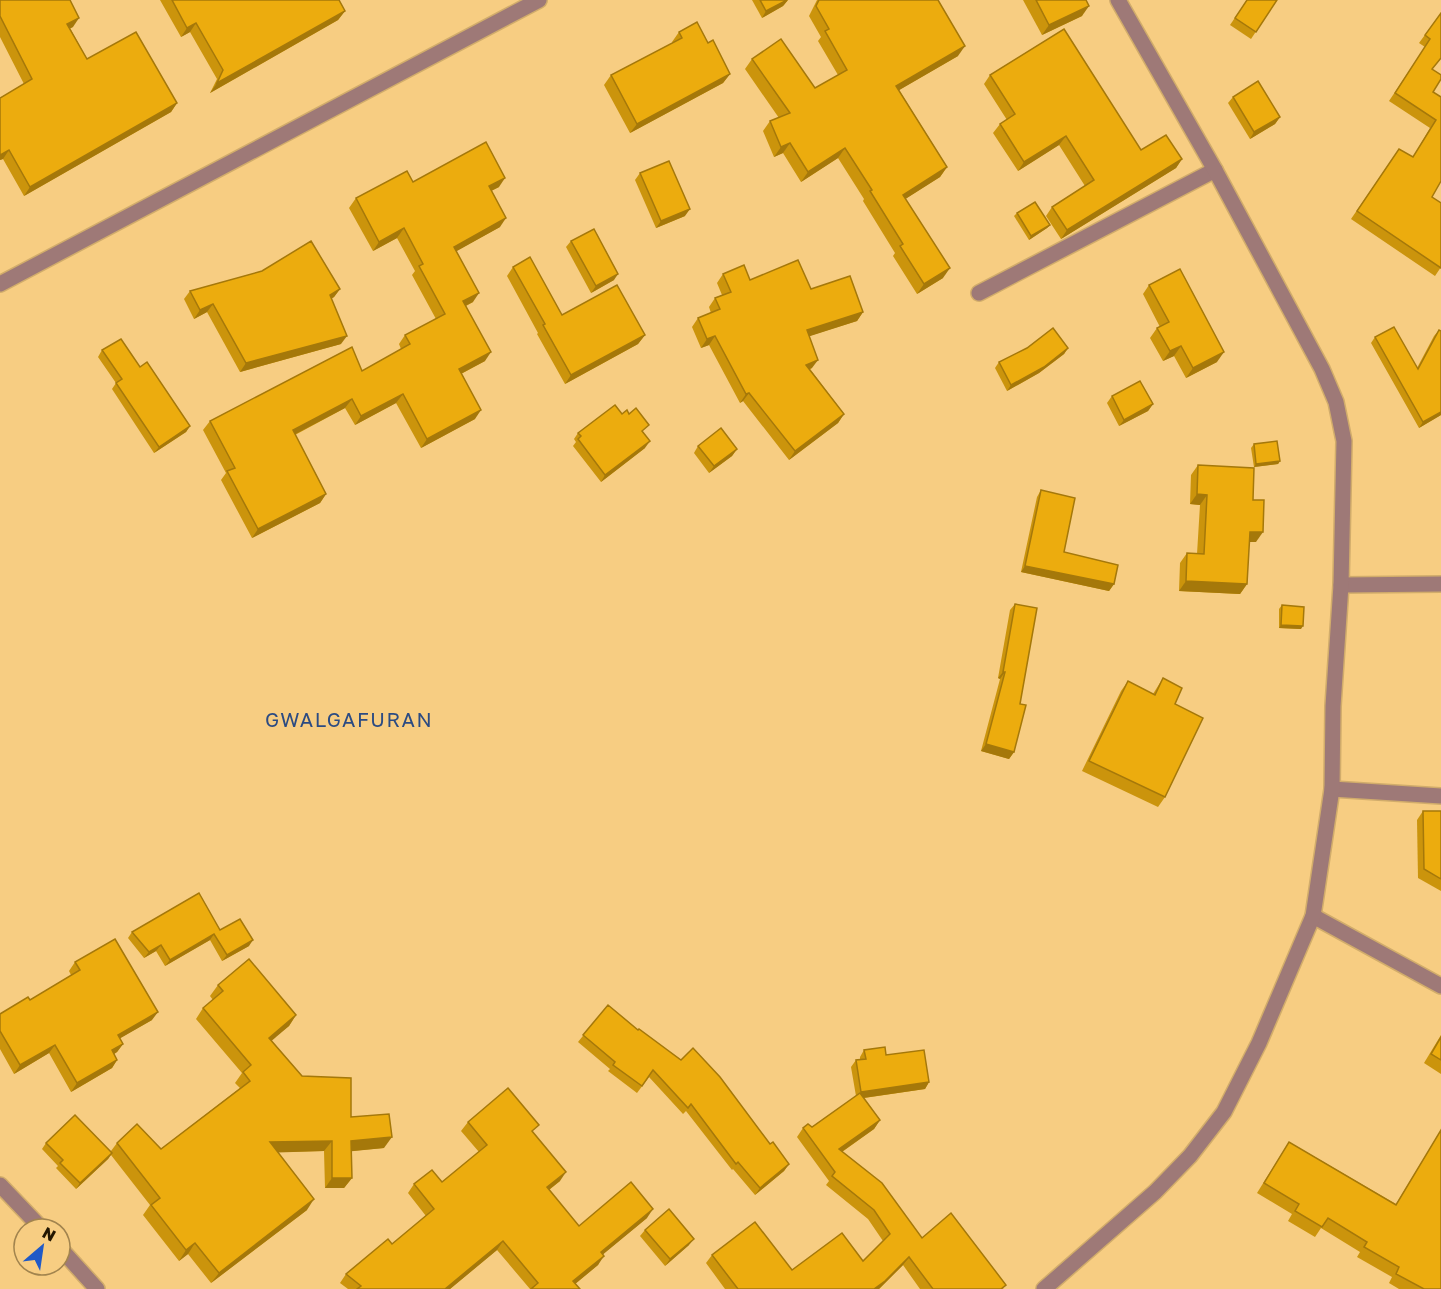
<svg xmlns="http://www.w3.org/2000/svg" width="1441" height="1289" font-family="'Golos Text',sans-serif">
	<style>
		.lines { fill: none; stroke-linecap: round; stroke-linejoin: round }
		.minor-casing { stroke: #d1ac6b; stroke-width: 18 }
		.minor { stroke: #9e7977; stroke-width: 15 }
		.wall { fill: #cb940c }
		.shaded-wall { fill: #a5780a }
		.building { fill: #ecac0e; stroke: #a5780a; stroke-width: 1.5 }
		.labels { text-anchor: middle; stroke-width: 5; stroke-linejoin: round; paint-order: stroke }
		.quarter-label { font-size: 20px; letter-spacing: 1.5px; fill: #2c4b82; stroke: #f7cd82 }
	</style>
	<rect width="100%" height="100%" fill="#f7cd82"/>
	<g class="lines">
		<defs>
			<g id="minor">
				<path d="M0 284 539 0"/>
				<path d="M979 293 1215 170"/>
				<path d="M1341 585 1441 584"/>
				<path d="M1332 789 1441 796"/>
				<path d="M1313 916 1441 986"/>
				<path d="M0 1185 42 1229"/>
				<path d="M60 1248 97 1289"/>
				<path d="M1044 1289 1155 1192 1190 1156 1224 1112 1259 1043 1313 916 1332 789 1333 706 1341 585 1344 441 1336 402 1322 369 1215 170 1118 0"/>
			</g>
		</defs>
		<!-- minor casing -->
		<use href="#minor" class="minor-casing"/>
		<!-- minor -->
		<use href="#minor" class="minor"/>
	</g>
	<!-- wall -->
	<g class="wall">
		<path d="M0 0 73 27 70 28 87 59 177 103 171 112 24 196 3 159 0 160V98L24 84 0 37Z"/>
		<path d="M160 0H339L345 11 338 20 210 93 217 79 190 32 181 37Z"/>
		<path d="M752 0H788L783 6 762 18Z"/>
		<path d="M817 0H938L958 56 899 90 947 167 940 177 905 199 943 278 917 294 893 256 895 253 863 201 864 199 838 158 801 182 783 153 774 157 763 131 770 121 779 118 745 69 752 59 815 88 838 75 818 41 821 37 809 16Z"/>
		<path d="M1023 0H1086L1082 16 1042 35Z"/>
		<path d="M1247 0H1277L1251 39 1230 25Z"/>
		<path d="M1441 13 1432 70 1433 92 1441 97 1432 197 1441 267 1435 276 1351 219 1399 149 1413 157 1430 128 1389 101 1425 47 1419 43Z"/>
		<path d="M679 32 730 74 723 83 630 133 604 85 611 75 673 43 672 42Z"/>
		<path d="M990 75 1141 150 1182 159 1176 168 1061 239 1046 216 1052 207 1085 186 1059 145 1018 171 993 133 1000 124 1007 120 984 84Z"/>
		<path d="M1233 97 1280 117 1275 124 1250 139 1228 103Z"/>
		<path d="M640 173 685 216 656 228 635 180Z"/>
		<path d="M413 182 499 187 491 191 500 227 456 251 473 302 466 306 485 361 461 374 475 419 421 448 396 403 355 425 345 408 295 435 326 494 320 503 252 538 221 480 226 473 203 430 210 421 362 371 401 349 399 344 405 335 436 319 412 275 415 271 397 238 373 251 349 208 356 198Z"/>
		<path d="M1017 213 1050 225 1047 228 1029 240 1014 216Z"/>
		<path d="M571 241 614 280 591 293 566 247Z"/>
		<path d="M513 267 562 315 645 335 638 344 565 384 537 334 538 333 507 276Z"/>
		<path d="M262 271 340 289 334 297 331 299 341 344 240 372 207 312 194 319 184 299 190 291Z"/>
		<path d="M723 274 750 280 811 289 863 312 857 321 809 336 812 368 810 369 844 414 838 423 789 460 743 401 740 403 709 345 701 348 692 327 698 318 711 313 709 307 715 298 722 295 717 283Z"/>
		<path d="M1149 285 1217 362 1186 378 1174 356 1163 361 1150 338 1157 328 1160 327 1143 294Z"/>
		<path d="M1439 330 1441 331V415L1419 428 1371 343 1375 337 1417 368 1434 336Z"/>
		<path d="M1068 348 1064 354 1039 373 1007 391 995 368 999 362Z"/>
		<path d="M102 350 140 367 190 426 186 432 154 453 112 389 116 383 98 357Z"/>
		<path d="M1112 396 1153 404 1148 411 1119 426 1107 403Z"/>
		<path d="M622 414 644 433 645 448 601 482 573 446 576 442 574 439 578 433Z"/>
		<path d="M1254 444 1280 461 1278 464 1254 467 1251 448Z"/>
		<path d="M698 446 737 449 732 456 709 473 694 453Z"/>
		<path d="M1198 465 1253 500 1256 542H1249L1247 584 1240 594 1179 591 1180 563 1187 553 1197 554 1200 505 1190 504 1191 475Z"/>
		<path d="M1041 490 1064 552 1114 584 1109 591 1021 572 1037 497Z"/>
		<path d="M1015 604 1020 704 1014 752 1009 759 981 751 1000 679 998 678 1010 610Z"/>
		<path d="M1282 605 1301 629 1279 628V609Z"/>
		<path d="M1163 678 1175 704 1165 797 1158 807 1082 771 1121 691 1128 681 1153 694Z"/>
		<path d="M1423 811H1441V891L1418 878 1417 820Z"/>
		<path d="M220 930 249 946 222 961 210 940 165 966 156 951 144 958 128 938 132 932Z"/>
		<path d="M75 962 152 1020 120 1038 123 1044 117 1052 114 1054 117 1060 112 1068 71 1092 49 1053 14 1074 0 1049V1014L30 1000 71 975 69 971Z"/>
		<path d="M218 985 296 1015 289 1026 271 1040 302 1076 351 1117 384 1148 351 1151 352 1178 344 1188H325L324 1151 278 1152 307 1210 211 1283 188 1254 179 1261 143 1215 150 1205 111 1155 108 1159 76 1189 56 1168 58 1166 42 1149 46 1143 111 1151 117 1143 161 1149 240 1088 235 1083 242 1073 196 1019 203 1008 213 1000 210 996Z"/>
		<path d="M608 1005 770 1144 789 1164 784 1171 755 1195 733 1169 732 1170 686 1111 683 1114 649 1077 637 1093 608 1071 610 1069 578 1042Z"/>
		<path d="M1441 1035V1074L1424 1063Z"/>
		<path d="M864 1050 886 1055 929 1082 925 1089 864 1098 880 1120 874 1129 842 1152 922 1238 1004 1289H920L903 1265 879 1289H725L706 1263 712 1255 792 1270 863 1261 883 1241 868 1219 826 1185 829 1181 797 1137 803 1128 812 1127 856 1096 851 1067 856 1060H860V1057Z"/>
		<path d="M468 1122 533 1133 560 1181 549 1190 579 1226 647 1218 603 1254 598 1265 575 1284 580 1289H530L497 1250 450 1289H348L340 1283 346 1274 392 1244 426 1216 408 1193 414 1184 442 1182 479 1152 461 1131Z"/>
		<path d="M1441 1130V1289H1399L1389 1283 1392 1277 1357 1257 1360 1252 1321 1228 1315 1237 1288 1221 1292 1214 1257 1193 1289 1142 1396 1204Z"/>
		<path d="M645 1230 689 1245 665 1266 640 1236Z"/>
	</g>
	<!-- shaded-wall -->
	<g class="shaded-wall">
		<path d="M788 0 783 6 762 18 766 11Z"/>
		<path d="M1089 6 1082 16 1042 35 1049 25Z"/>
		<path d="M345 11 338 20 210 93 217 83Z"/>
		<path d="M79 18 73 27 61 33 67 24Z"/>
		<path d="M196 23 190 32 181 37 187 28Z"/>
		<path d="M965 46 958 56 889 96 896 86Z"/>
		<path d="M730 74 723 83 630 133 637 124Z"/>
		<path d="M177 103 171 112 24 196 30 187Z"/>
		<path d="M1280 117 1275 124 1250 139 1254 132Z"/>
		<path d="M1066 136 1059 145 1018 171 1024 162Z"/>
		<path d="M790 143 783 153 774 157 781 147Z"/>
		<path d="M845 148 838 158 801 182 808 172Z"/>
		<path d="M9 150 3 159 0 160V155Z"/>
		<path d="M1182 159 1176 168 1061 239 1067 230Z"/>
		<path d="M947 167 940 177 896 205 903 195Z"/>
		<path d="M505 178 499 187 483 195 489 186Z"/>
		<path d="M690 209 685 216 656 228 661 221Z"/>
		<path d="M506 218 500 227 448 256 454 247Z"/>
		<path d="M1050 225 1047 228 1029 240 1031 236Z"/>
		<path d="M404 228 397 238 373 251 379 242Z"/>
		<path d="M950 268 943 278 917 294 924 284Z"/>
		<path d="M618 274 614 280 591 293 596 286Z"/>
		<path d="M340 289 334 297 324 303 330 295Z"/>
		<path d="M479 293 473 302 457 310 463 301Z"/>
		<path d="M213 304 207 312 194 319 200 310Z"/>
		<path d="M863 312 857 321 801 339 807 330Z"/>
		<path d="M645 335 638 344 565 384 571 375Z"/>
		<path d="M347 336 341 344 240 372 246 363Z"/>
		<path d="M715 336 709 345 701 348 707 339Z"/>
		<path d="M1181 346 1174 356 1163 361 1170 351Z"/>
		<path d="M1068 348 1064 354 1039 373 1007 391 1011 385Z"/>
		<path d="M491 352 485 361 453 378 459 369Z"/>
		<path d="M1224 352 1217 362 1186 378 1193 368Z"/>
		<path d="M818 360 812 368 800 373 806 365Z"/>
		<path d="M749 393 743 401 740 403 746 394Z"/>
		<path d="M403 394 396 403 355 425 361 416Z"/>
		<path d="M352 399 345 408 286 439 293 430Z"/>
		<path d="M1153 404 1148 411 1119 426 1124 420Z"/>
		<path d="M481 410 475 419 421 448 427 439Z"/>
		<path d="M1441 412V415L1419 428 1423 422Z"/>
		<path d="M844 414 838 423 789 460 795 451Z"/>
		<path d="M190 426 186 432 154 453 159 447Z"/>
		<path d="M650 441 645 448 601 482 605 475Z"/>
		<path d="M737 449 732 456 709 473 714 466Z"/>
		<path d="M1280 461 1278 464 1254 467 1256 464Z"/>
		<path d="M326 494 320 503 252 538 258 529Z"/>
		<path d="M1197 494 1207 495 1200 505 1190 504Z"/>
		<path d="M1250 532H1263L1256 542H1243Z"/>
		<path d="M1025 566 1114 584 1109 591 1021 572Z"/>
		<path d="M1186 581 1247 584 1240 594 1179 591Z"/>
		<path d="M1281 625 1303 626 1301 629 1279 628Z"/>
		<path d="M1003 672H1005L1000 679 998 678Z"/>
		<path d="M986 744 1014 752 1009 759 981 751Z"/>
		<path d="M214 934 210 940 165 966 170 960Z"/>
		<path d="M253 940 249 946 222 961 227 955Z"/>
		<path d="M161 945 156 951 144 958 149 952Z"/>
		<path d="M158 1012 152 1020 112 1043 118 1035Z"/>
		<path d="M296 1015 289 1026 262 1049 269 1038Z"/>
		<path d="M123 1044 117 1052 106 1059 112 1050Z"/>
		<path d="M55 1045 49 1053 14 1074 20 1065Z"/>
		<path d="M117 1060 112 1068 71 1092 77 1083Z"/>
		<path d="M929 1082 925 1089 856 1099 861 1092Z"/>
		<path d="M880 1120 874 1129 833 1158 839 1149Z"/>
		<path d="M392 1137 384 1148 344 1152 351 1141Z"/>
		<path d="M332 1141 324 1151 262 1153 270 1142Z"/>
		<path d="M112 1153 108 1159 76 1189 80 1183Z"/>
		<path d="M789 1164 784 1171 755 1195 760 1188Z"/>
		<path d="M566 1172 560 1181 541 1196 547 1187Z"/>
		<path d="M332 1178H352L344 1188H325Z"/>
		<path d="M314 1199 307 1210 211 1283 219 1273Z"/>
		<path d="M653 1209 647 1218 595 1261 601 1252Z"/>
		<path d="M694 1239 689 1245 665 1266 670 1259Z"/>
		<path d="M503 1241 497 1250 450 1289H445Z"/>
		<path d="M195 1243 188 1254 179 1261 186 1250Z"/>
		<path d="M604 1256 598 1265 569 1289 573 1281Z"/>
		<path d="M909 1257 903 1265 879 1289H874Z"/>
	</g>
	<!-- building -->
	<g class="building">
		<path d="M0 0H70L79 18 67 24 87 59 136 32 177 103 30 187 9 150 0 155V98L32 79 0 16Z"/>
		<path d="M172 0H339L345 11 217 83 223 70 196 23 187 28Z"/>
		<path d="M760 0H787L766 11Z"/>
		<path d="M819 0H938L965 46 896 86 947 167 903 195 950 268 924 284 900 246 903 244 870 191 872 190 845 148 808 172 790 143 781 147 770 121 790 113 752 59 781 39 815 88 847 70 825 31 829 29 816 6Z"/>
		<path d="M1036 0H1086L1089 6 1049 25Z"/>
		<path d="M1247 0H1277L1256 32 1235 18Z"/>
		<path d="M1441 13V58L1432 69 1441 75V79L1433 92 1441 97V181L1432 197 1441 203V268L1357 211 1399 149 1413 157 1436 120 1395 93 1430 39 1425 35Z"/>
		<path d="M697 22 708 43 713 40 730 74 637 124 611 75 682 38 679 32Z"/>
		<path d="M1064 29 1141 150 1166 135 1182 159 1067 230 1052 207 1094 180 1066 136 1024 162 1000 124 1015 114 990 75Z"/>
		<path d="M1258 81 1280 117 1254 132 1233 97Z"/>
		<path d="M486 142 505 178 489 186 506 218 454 247 479 293 463 301 491 352 459 369 481 410 427 439 403 394 361 416 352 399 293 430 326 494 258 529 227 471 235 468 210 421 352 347 362 371 410 344 405 335 445 314 419 266 423 264 404 228 379 242 356 198 407 171 413 182Z"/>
		<path d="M669 161 690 209 661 221 640 173Z"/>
		<path d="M1035 202 1050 225 1031 236 1017 213Z"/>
		<path d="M594 229 618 274 596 286 571 241Z"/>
		<path d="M311 241 340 289 330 295 347 336 246 363 213 304 200 310 190 291 262 271Z"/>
		<path d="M530 257 562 315 617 285 645 335 571 375 543 325 545 324 513 267Z"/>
		<path d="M798 260 811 289 850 276 863 312 807 330 818 360 806 365 844 414 795 451 749 393 746 394 715 336 707 339 698 318 720 309 715 298 731 292 723 274 744 265 750 280Z"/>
		<path d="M1180 269 1224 352 1193 368 1181 346 1170 351 1157 328 1169 322 1149 285Z"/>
		<path d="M1394 327 1418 369 1439 330 1441 331V412L1423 422 1375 337Z"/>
		<path d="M1053 328 1068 348 1044 367 1011 385 999 362 1027 348Z"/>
		<path d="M121 339 140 367 147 362 190 426 159 447 116 383 122 379 102 350Z"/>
		<path d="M1140 381 1153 404 1124 420 1112 396Z"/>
		<path d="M615 405 622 414 627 410 629 414 636 408 649 425 642 431 650 441 605 475 578 439 581 436 578 433Z"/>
		<path d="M721 428 737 449 714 466 698 446Z"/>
		<path d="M1277 441 1280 461 1256 464 1254 444Z"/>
		<path d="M1198 465 1254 468 1253 500H1264L1263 532H1250L1247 584 1186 581 1187 553 1204 554 1207 495 1197 494Z"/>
		<path d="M1041 490 1075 498 1064 552 1118 565 1114 584 1025 566Z"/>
		<path d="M1015 604 1037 608 1020 704 1026 705 1014 752 986 744 1005 672H1003Z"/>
		<path d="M1282 605 1304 607 1303 626 1281 625Z"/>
		<path d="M1163 678 1182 688 1175 704 1203 718 1165 797 1089 761 1128 681 1155 695Z"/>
		<path d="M1423 811H1441V879L1424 869Z"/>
		<path d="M199 893 220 930 240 919 253 940 227 955 214 934 170 960 161 945 149 952 132 932Z"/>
		<path d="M115 939 158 1012 118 1035 123 1044 112 1050 117 1060 77 1083 55 1045 20 1065 0 1031V1014L28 997 30 1000 80 970 75 962Z"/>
		<path d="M249 959 296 1015 269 1038 302 1076 351 1078V1117L389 1114 392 1137 351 1141 352 1178H332V1141L270 1142 314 1199 219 1273 195 1243 186 1250 151 1205 160 1198 117 1143 137 1124 161 1149 250 1081 243 1072 251 1065 203 1008 223 991 218 985Z"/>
		<path d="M608 1005 638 1030 639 1029 681 1060 693 1048 720 1077 770 1144 773 1142 789 1164 760 1188 738 1162 736 1164 691 1104 688 1108 653 1070 642 1086 613 1065 615 1062 583 1035Z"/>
		<path d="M1441 1037V1060L1431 1054Z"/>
		<path d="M885 1047 886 1055 924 1050 929 1082 861 1092 856 1060 866 1059 864 1050Z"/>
		<path d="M508 1088 539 1125 532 1131 566 1172 547 1187 579 1226 631 1182 653 1209 601 1252 604 1256 573 1281 580 1289H531L538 1283 503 1241 445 1289H357L361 1286 346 1274 388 1239 392 1244 434 1209 414 1184 432 1170 442 1182 487 1145 468 1122Z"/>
		<path d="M860 1093 880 1120 839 1149 882 1183 922 1238 951 1213 1006 1285 1001 1289H933L909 1257 885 1281 874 1289H738L712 1255 755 1222 792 1270 842 1233 863 1261 890 1234 874 1210 832 1176 835 1172 803 1128 808 1124 812 1127Z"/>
		<path d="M75 1115 112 1153 80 1183 60 1163 63 1160 46 1143Z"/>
		<path d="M1441 1130V1289H1424L1396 1274 1399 1267 1364 1247 1367 1242 1328 1218 1322 1227 1295 1211 1299 1204 1264 1183 1289 1142 1396 1205Z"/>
		<path d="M669 1209 694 1239 670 1259 645 1230Z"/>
	</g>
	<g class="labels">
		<!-- quarter labels -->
		<g class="quarter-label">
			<text x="349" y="727">GWALGAFURAN</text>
		</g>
	</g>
	<!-- north arrow -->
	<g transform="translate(42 1247) rotate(29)"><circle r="28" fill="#f7cd82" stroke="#a2844e" stroke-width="1.5"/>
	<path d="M0-4.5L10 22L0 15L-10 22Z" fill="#205ac7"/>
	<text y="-9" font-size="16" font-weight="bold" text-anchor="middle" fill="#231601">N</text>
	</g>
</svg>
